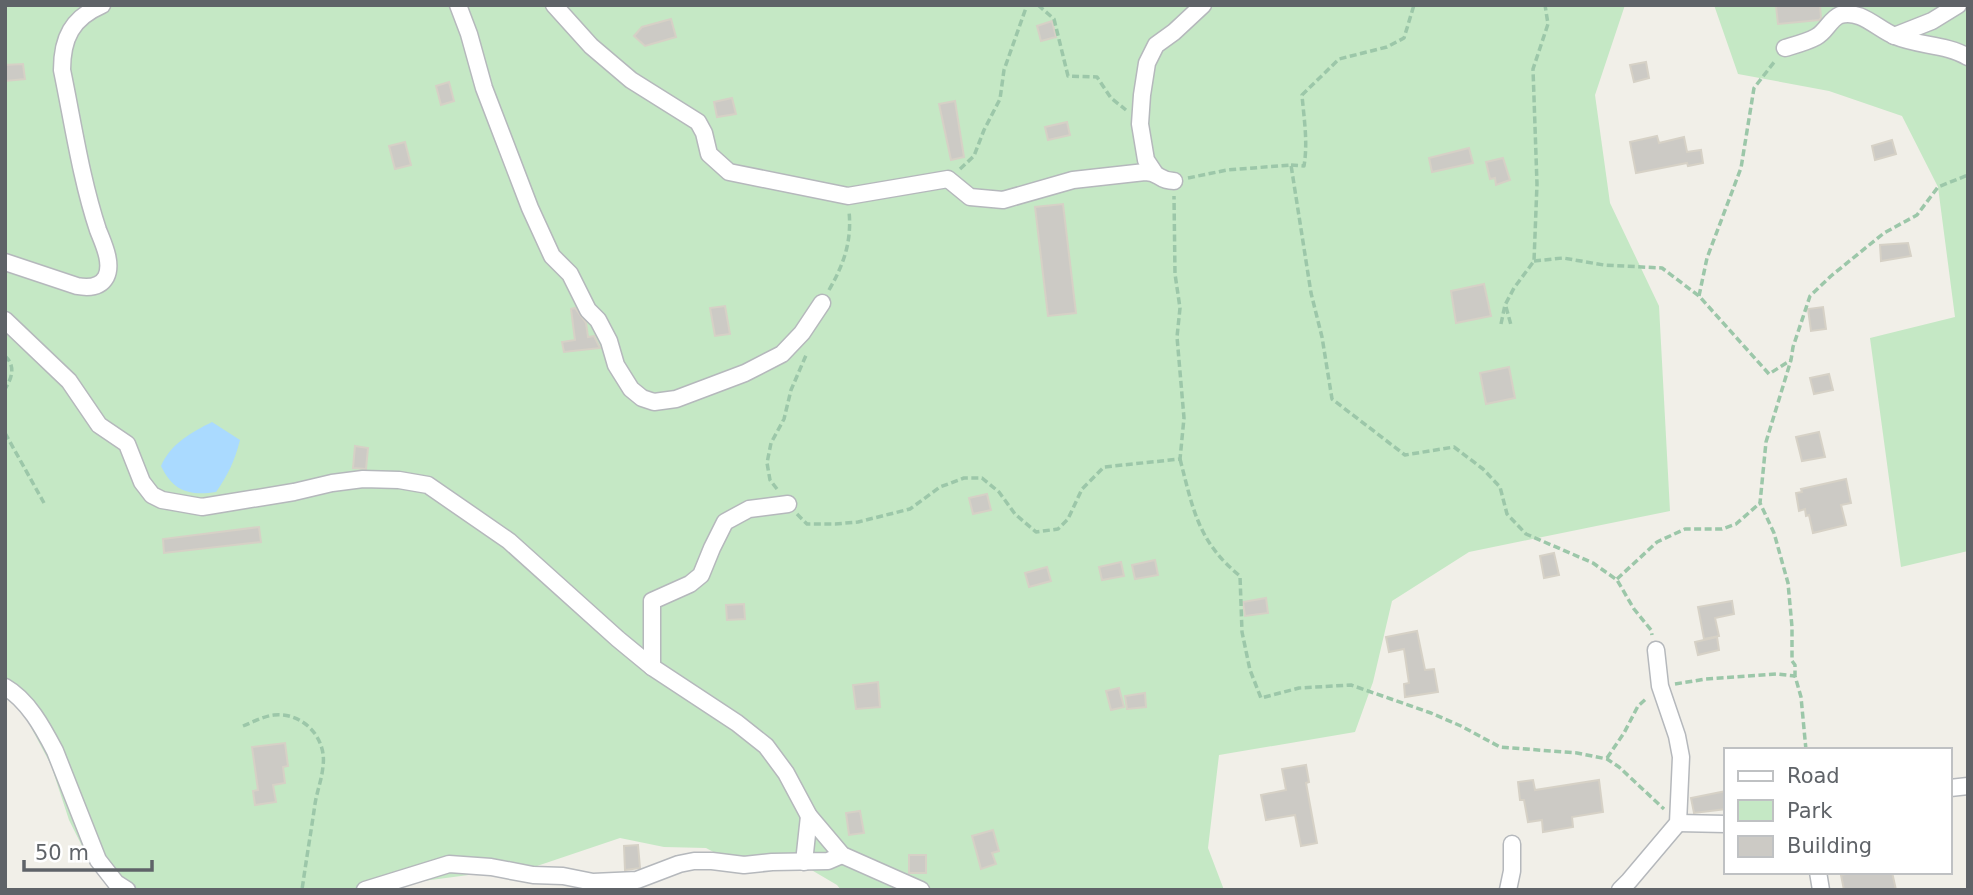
<svg xmlns="http://www.w3.org/2000/svg" width="1973" height="895" font-family="'DejaVu Sans',sans-serif">
	<style>
		.green { fill: #c5e8c5 }
		.water { fill: #aadaff }
		.building { fill: #cccac5; stroke: #d6d1c6; stroke-width: 2 }
		.lines { fill: none; stroke-linecap: round; stroke-linejoin: round }
		.street-casing { stroke: #b5b8bc; stroke-width: 19 }
		.path { stroke: #9cc7a9; stroke-width: 3.5; stroke-dasharray: 7 3.5; stroke-linecap: butt }
		.street { stroke: #fff; stroke-width: 16 }
	</style>
	<rect width="100%" height="100%" fill="#f1efe8"/>
	<!-- green -->
	<g class="green">
		<path d="M5 5H1625L1595 95 1610 203 1659 306 1670 511 1469 552 1392 601 1373 682 1355 732 1219 755 1208 848 1224 890H841L837 885 803 865 719 855 706 848 664 847 620 838 537 866 408 883 385 890H112L92 866 69 820 51 765 25 716 5 691Z"/>
		<path d="M1714 5H1968V551L1901 567 1870 338 1955 317 1938 187 1902 116 1829 91 1738 74Z"/>
	</g>
	<!-- water -->
	<path class="water" d="M212 422 240 440C235 460 228 475 216 492 189 496 173 491 161 466 170 444 192 432 212 422Z"/>
	<!-- building -->
	<g class="building">
		<path d="M1787 5H1820L1821 18 1819 20 1778 24 1776 6Z"/>
		<path d="M671 19 676 37 645 46 634 36 642 27Z"/>
		<path d="M1052 21 1056 37 1041 41 1037 26Z"/>
		<path d="M1646 62 1649 78 1634 82 1630 65Z"/>
		<path d="M23 64 25 79 5 81V65Z"/>
		<path d="M449 82 454 101 441 105 436 86Z"/>
		<path d="M732 98 736 114 717 117 714 102Z"/>
		<path d="M955 101 964 157 951 160 939 104Z"/>
		<path d="M1067 122 1070 135 1048 140 1045 127Z"/>
		<path d="M1657 136 1659 143 1684 137 1687 152 1701 150 1703 163 1688 166 1687 163 1636 173 1630 142Z"/>
		<path d="M1892 140 1896 154 1875 160 1872 146Z"/>
		<path d="M405 142 411 165 395 169 389 146Z"/>
		<path d="M1469 148 1473 163 1432 172 1429 158Z"/>
		<path d="M1503 158 1510 180 1496 185 1495 178 1490 179 1486 162Z"/>
		<path d="M1063 204 1076 313 1048 316 1035 207Z"/>
		<path d="M1908 243 1911 256 1881 261 1880 245Z"/>
		<path d="M1484 284 1491 316 1456 323 1451 291Z"/>
		<path d="M725 306 730 334 715 336 710 308Z"/>
		<path d="M1823 307 1826 329 1811 331 1808 309Z"/>
		<path d="M575 308 586 323 588 337 594 336 600 348 564 352 562 342 575 340 571 309Z"/>
		<path d="M1509 367 1515 398 1486 404 1480 373Z"/>
		<path d="M1829 374 1833 390 1814 394 1810 378Z"/>
		<path d="M1819 432 1825 457 1802 461 1796 437Z"/>
		<path d="M355 446 368 448 366 469 353 468Z"/>
		<path d="M1846 479 1851 503 1841 505 1846 525 1813 533 1809 515 1806 516 1805 509 1799 511 1796 493 1802 492 1801 489Z"/>
		<path d="M987 494 991 510 973 514 969 498Z"/>
		<path d="M259 527 261 542 164 553 163 539Z"/>
		<path d="M1554 553 1559 575 1544 578 1540 556Z"/>
		<path d="M1155 560 1158 575 1135 579 1132 565Z"/>
		<path d="M1121 562 1124 576 1102 580 1099 567Z"/>
		<path d="M1047 567 1051 581 1029 587 1025 573Z"/>
		<path d="M1266 598 1268 613 1245 616 1243 602Z"/>
		<path d="M1732 601 1734 614 1715 618 1719 636 1704 639 1698 607Z"/>
		<path d="M744 604 745 619 727 620 726 605Z"/>
		<path d="M1417 631 1425 670 1434 669 1438 692 1405 697 1404 684 1409 683 1404 649 1389 652 1386 637Z"/>
		<path d="M1717 637 1719 650 1698 655 1695 642Z"/>
		<path d="M878 682 880 707 856 709 853 685Z"/>
		<path d="M1119 688 1124 707 1111 710 1106 691Z"/>
		<path d="M1145 693 1146 707 1127 709 1125 696Z"/>
		<path d="M285 743 288 766 283 767 285 783 273 785 276 802 255 805 253 791 258 790 252 747Z"/>
		<path d="M1306 765 1309 782 1306 783 1317 843 1301 846 1295 815 1266 820 1261 795 1286 790 1282 769Z"/>
		<path d="M1533 780 1535 790 1599 780 1603 812 1572 817 1573 827 1543 832 1542 820 1528 822 1524 800H1520L1518 782Z"/>
		<path d="M1726 791V809L1694 813 1691 798Z"/>
		<path d="M860 811 864 833 849 835 846 813Z"/>
		<path d="M993 830 999 851 992 853 996 864 981 869 972 836Z"/>
		<path d="M638 845 640 868 625 870 624 846Z"/>
		<rect x="909" y="855" width="17" height="18"/>
		<path d="M1856 872H1892L1896 890H1844L1841 875Z"/>
	</g>
	<g class="lines">
		<defs>
			<g id="street">
				<path d="M458 5 469 34 484 88 530 208 552 256 570 274 588 310 598 320 609 341 616 365 631 389 642 398 654 402 676 399 745 373 782 354 802 333 822 303"/>
				<path d="M554 5 591 46 631 80 698 122 704 133 709 154 729 172 848 196 948 179 970 197 1003 200 1073 180 1145 172C1160 172 1158 181 1174 181"/>
				<path d="M1894 36 1932 21 1958 5"/>
				<path d="M1785 48C1795 45 1807 42 1816 37 1826 32 1830 19 1840 15 1861 9 1877 29 1895 36 1918 46 1946 44 1968 57"/>
				<path d="M1154 172 1146 160 1140 124 1142 95 1147 63 1156 45 1174 32 1203 5"/>
				<path d="M5 262 77 286C88 288 100 288 106 277 113 263 103 243 98 230 81 179 73 123 62 70 62 38 72 18 102 5"/>
				<path d="M5 320 69 381 99 425 127 444 142 482 152 495 162 500 202 507 294 492 332 483 363 479 399 480 428 485 509 541 618 639 652 667 737 723 766 746 786 773 809 816 842 855 921 890"/>
				<path d="M652 667V601L690 584 701 575 712 548 725 522 749 509 788 504"/>
				<path d="M5 687C28 700 43 728 55 751L98 860 116 883 127 890"/>
				<path d="M1950 788 1968 786"/>
				<path d="M1678 823 1726 824"/>
				<path d="M804 862 809 816"/>
				<path d="M1818 872 1821 890"/>
				<path d="M365 890 449 864 491 867 533 875 563 876 593 882 637 880 679 864 694 861H712L744 865 772 862 828 861 842 855"/>
				<path d="M1508 890 1512 871V844"/>
				<path d="M1620 890 1629 881 1678 823 1681 757 1677 736 1660 686 1656 650"/>
			</g>
		</defs>
		<!-- street casing -->
		<use href="#street" class="street-casing"/>
		<!-- path -->
		<g class="path">
			<path d="M1038 5 1054 19 1068 76 1097 77 1111 98 1126 110"/>
			<path d="M1291 165 1304 166C1308 142 1304 119 1302 95L1339 59 1387 47 1404 38 1414 5"/>
			<path d="M960 169 974 156 984 130 1000 99 1004 70 1027 5"/>
			<path d="M1188 178 1227 170 1291 165 1311 293 1322 337 1332 399 1405 455 1454 447 1483 469 1500 487 1507 514 1526 534 1593 563 1617 580 1634 609 1651 630 1652 635"/>
			<path d="M1534 261 1563 258 1604 265 1662 268 1699 296 1769 374 1791 360"/>
			<path d="M829 290C844 264 852 241 849 211"/>
			<path d="M1699 296 1707 258 1741 168 1754 88 1775 61"/>
			<path d="M1506 307 1511 325"/>
			<path d="M1501 324 1505 305 1514 288 1534 261 1537 184 1533 69 1548 24 1545 5"/>
			<path d="M5 356C16 366 12 378 5 389"/>
			<path d="M5 433 44 503"/>
			<path d="M1180 459C1193 509 1198 542 1240 576L1242 632 1250 670 1261 698 1299 688 1351 685 1431 713 1461 726 1500 747 1577 753 1607 759 1619 767 1664 809"/>
			<path d="M777 489 770 480 767 463 771 443 784 419 791 390 807 353"/>
			<path d="M797 514 807 524H835L858 522 910 509 940 487 964 478H982L999 492 1015 514 1036 532 1058 529 1068 519 1082 489 1104 467 1180 459 1184 418 1177 337 1180 308 1175 274 1174 196"/>
			<path d="M1617 579 1657 542 1685 529H1722L1736 524 1760 503"/>
			<path d="M1675 684 1706 679 1777 674 1795 676"/>
			<path d="M243 726C253 722 264 716 274 715 303 712 327 738 323 766 322 779 317 791 315 804 311 832 306 861 302 890"/>
			<path d="M1806 750 1801 697 1795 676V665L1792 661V627L1788 583 1774 533 1760 503 1766 442 1791 360 1793 347 1810 296 1831 276 1884 233 1917 215 1938 187 1968 175"/>
			<path d="M1607 758 1624 733 1638 706 1647 698"/>
		</g>
		<!-- street -->
		<use href="#street" class="street"/>
	</g>
	<!-- border -->
	<rect width="1973" height="895" fill="none" stroke="#5f6368" stroke-width="14"/>
	<!-- legend -->
	<rect x="1724" y="748" width="228" height="126" fill="#ffffff" stroke="#bfc1c3" stroke-width="2"/>
	<rect x="1738" y="771" width="35" height="10" fill="#ffffff" stroke="#bfc1c3" stroke-width="2"/>
	<text x="1787" y="783" font-size="21" fill="#5f6368">Road</text>
	<rect x="1738" y="800" width="35" height="21" fill="#c5e8c5" stroke="#bfc1c3" stroke-width="2"/>
	<text x="1787" y="818" font-size="21" fill="#5f6368">Park</text>
	<rect x="1738" y="836" width="35" height="21" fill="#cccac5" stroke="#bfc1c3" stroke-width="2"/>
	<text x="1787" y="853" font-size="21" fill="#5f6368">Building</text>
	<!-- scale -->
	<path d="M24 860v10h128v-10" fill="none" stroke="#5f6368" stroke-width="3.5"/>
	<text x="35" y="860" font-size="21" fill="#5f6368" stroke="#ffffff" stroke-width="5" paint-order="stroke">50 m</text>
</svg>
